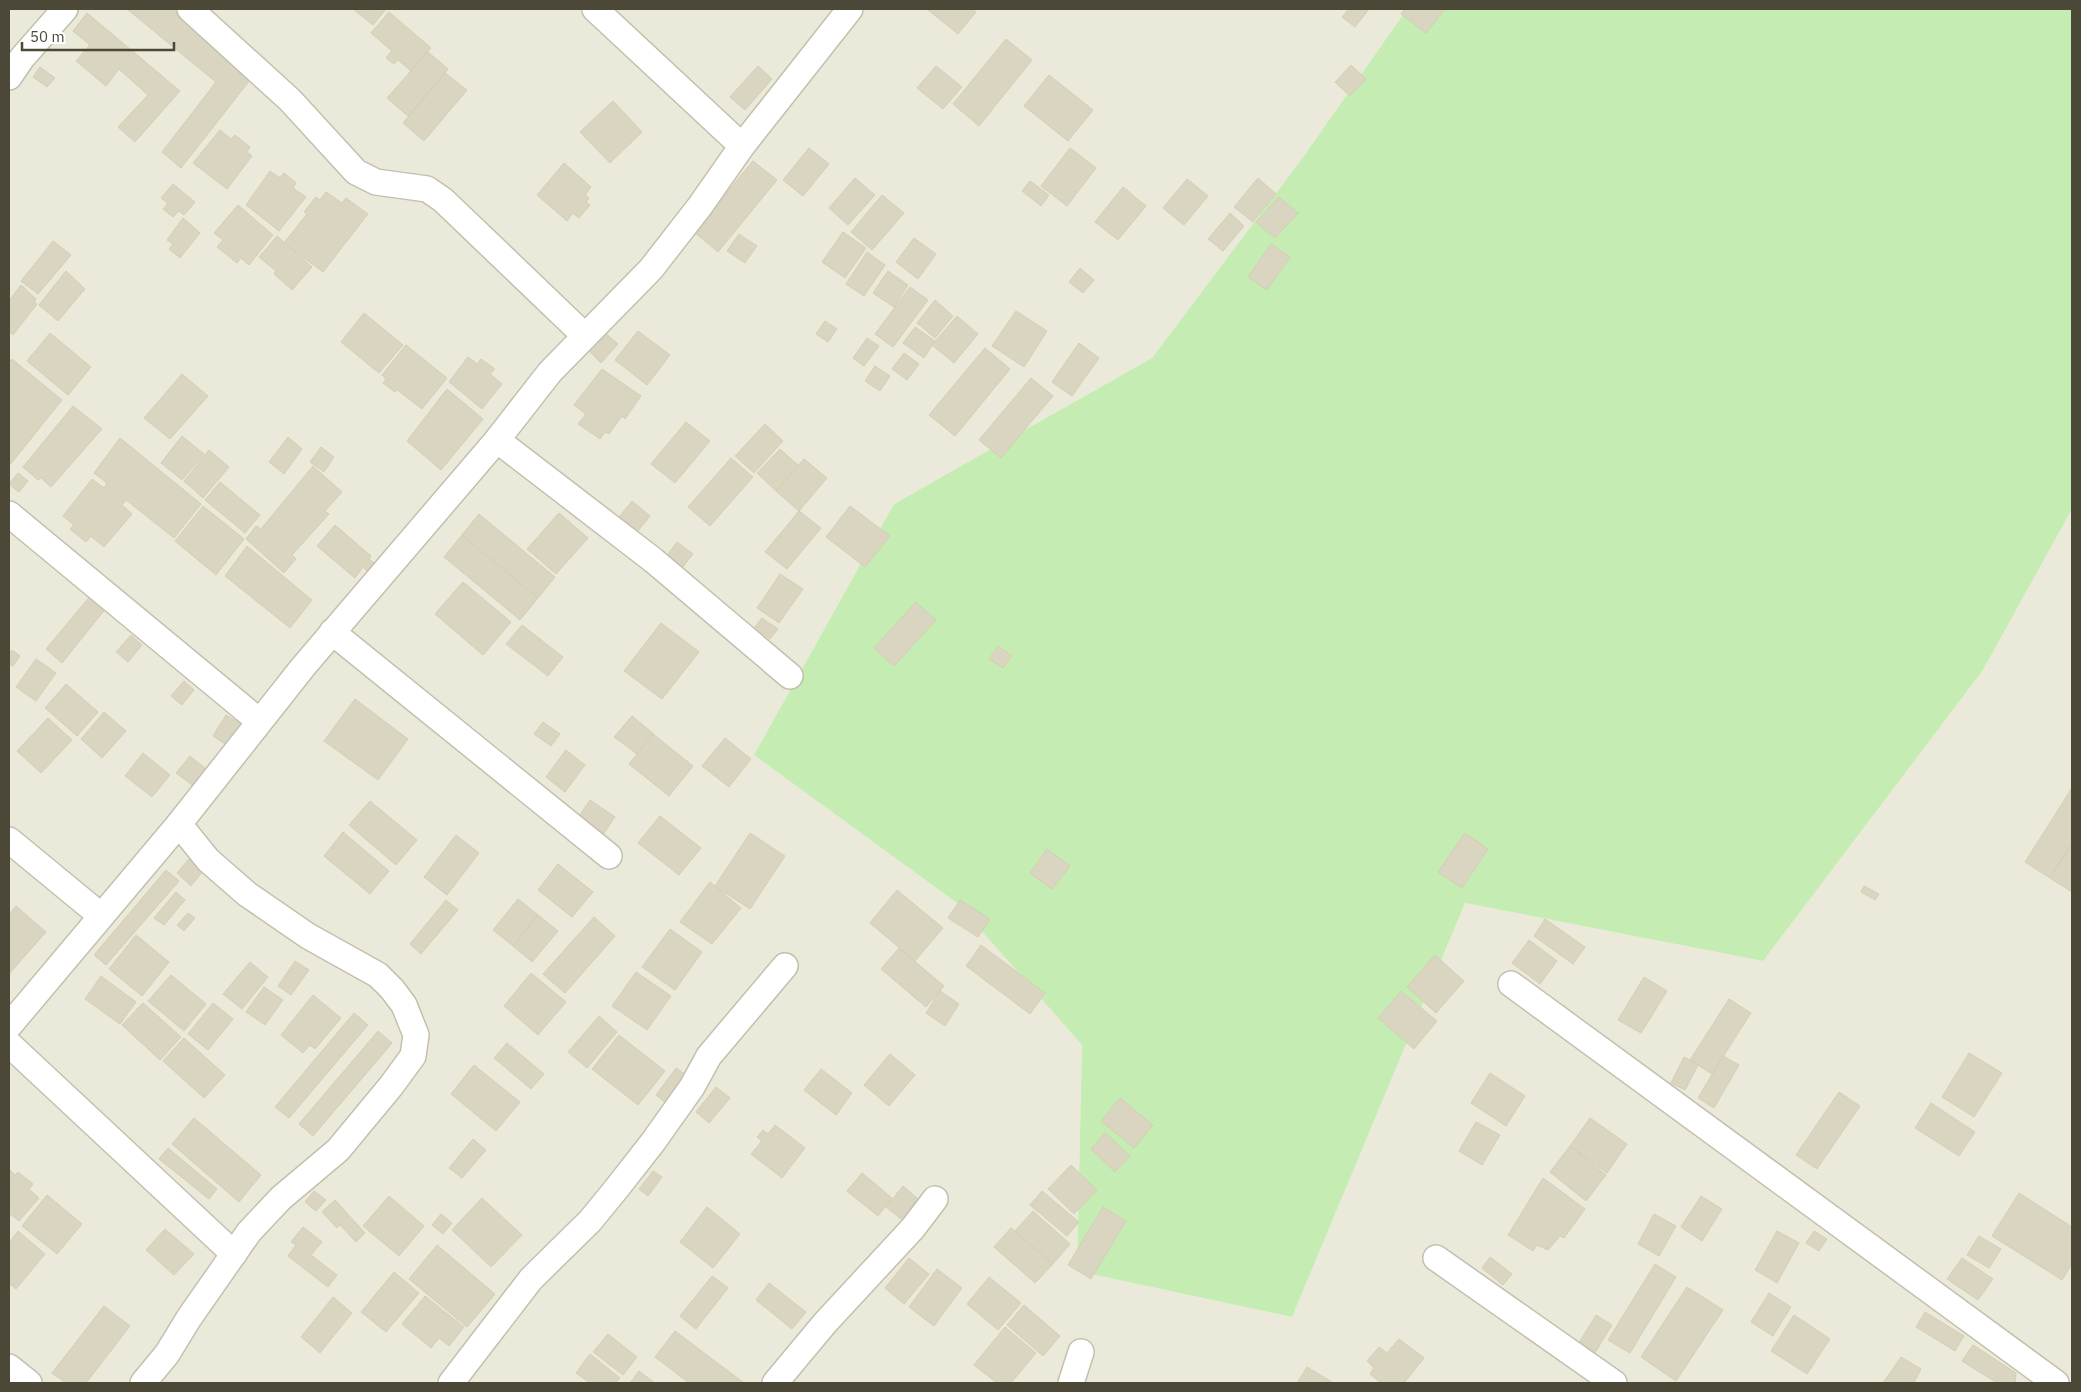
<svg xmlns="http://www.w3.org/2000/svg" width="2081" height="1392" font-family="'IBM Plex Sans',sans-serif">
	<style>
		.residential { fill: #ebe9d9 }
		.green { fill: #c5ecb2 }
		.building { fill: #d9d5c0; stroke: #d4cfb2 }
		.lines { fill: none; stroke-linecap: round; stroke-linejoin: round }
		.minor-casing { stroke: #c3c0ad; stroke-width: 28 }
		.minor { stroke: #fff; stroke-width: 25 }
	</style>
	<rect width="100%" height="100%" fill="#f6f6eb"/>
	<!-- residential -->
	<path class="residential" d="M9 9H1407L1304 156 1152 358 894 504 754 755 957 903 1082 1045 1077 1271 1292 1317 1465 903 1763 961 1983 670 2072 509V1383H9Z"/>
	<!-- green -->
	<path class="green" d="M1407 9H2072V509L1983 670 1763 961 1465 903 1292 1317 1077 1271 1082 1045 957 903 754 755 894 504 1152 358 1304 156Z"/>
	<!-- building -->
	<g class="building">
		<path d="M127 9H176L254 75 181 168 162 152 216 82Z"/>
		<path d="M353 9H386L373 25Z"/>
		<path d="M927 9H972L976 12 958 34Z"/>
		<path d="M1349 9H1369L1355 27 1342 17Z"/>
		<path d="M1405 9H1445L1426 33 1401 14Z"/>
		<path d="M389 12 431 48 411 71 398 60 394 64 386 58 392 51 371 33Z"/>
		<path d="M87 13 180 91 135 142 118 127 148 95 119 69 106 86 76 61 90 45 73 31Z"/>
		<path d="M1006 39 1032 60 979 126 953 104Z"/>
		<path d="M428 52 448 69 408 116 387 98Z"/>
		<path d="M1351 65 1366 79 1350 96 1335 82Z"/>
		<path d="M758 66 772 79 745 110 730 97Z"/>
		<path d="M936 66 962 87 943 109 917 88Z"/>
		<path d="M40 67 55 78 47 87 33 77Z"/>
		<path d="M445 73 467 90 424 141 403 123Z"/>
		<path d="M1049 75 1093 110 1068 141 1024 106Z"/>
		<path d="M613 101 642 132 610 163 580 132Z"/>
		<path d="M220 130 231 139 235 135 250 147 247 152 252 156 227 189 193 163Z"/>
		<path d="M809 148 829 164 803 196 783 180Z"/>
		<path d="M1070 148 1096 168 1067 206 1041 186Z"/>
		<path d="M753 161 777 180 718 252 694 232Z"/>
		<path d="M564 163 591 187 585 195 589 198 586 202 590 205 579 218 573 213 567 221 537 195Z"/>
		<path d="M270 171 280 178 284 173 296 183 293 188 306 197 279 231 246 205Z"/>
		<path d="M855 178 875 195 848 225 829 208Z"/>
		<path d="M1258 178 1276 194 1253 222 1234 207Z"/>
		<path d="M1187 179 1208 196 1184 225 1163 208Z"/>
		<path d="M1030 181 1049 195 1041 206 1022 191Z"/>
		<path d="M173 184 195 202 184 215 179 211 173 217 163 209 168 203 161 198Z"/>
		<path d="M1123 187 1146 206 1118 240 1095 222Z"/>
		<path d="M326 192 342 203 346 198 368 214 323 272 284 243 307 214 304 212 316 197 320 200Z"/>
		<path d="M882 195 904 213 872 250 851 232Z"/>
		<path d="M1279 197 1298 213 1275 238 1256 222Z"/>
		<path d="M238 205 273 235 249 265 241 258 237 263 217 247 223 240 214 233Z"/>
		<path d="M1230 213 1244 226 1223 251 1208 239Z"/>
		<path d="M183 218 200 233 180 258 169 249 173 244 167 240Z"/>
		<path d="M843 232 866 248 845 278 822 262Z"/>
		<path d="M739 234 757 246 745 263 727 251Z"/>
		<path d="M277 236 312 267 292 290 274 274 276 271 259 257Z"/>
		<path d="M914 238 936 254 918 279 896 262Z"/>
		<path d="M53 241 71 255 38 294 21 281Z"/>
		<path d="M1271 244 1290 257 1267 290 1248 277Z"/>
		<path d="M867 252 885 265 864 296 846 284Z"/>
		<path d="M1080 268 1094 280 1083 293 1069 282Z"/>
		<path d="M66 271 85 289 58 321 39 305Z"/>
		<path d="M888 271 908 285 894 307 873 293Z"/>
		<path d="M21 285 36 299 34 302 37 304 13 335 9 331V301Z"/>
		<path d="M910 287 928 300 893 347 875 334Z"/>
		<path d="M935 300 953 316 935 338 917 323Z"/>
		<path d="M1016 311 1047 331 1024 367 992 346Z"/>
		<path d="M364 313 403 345 379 373 341 342Z"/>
		<path d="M957 316 978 334 954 363 932 345Z"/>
		<path d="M825 321 837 329 828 342 816 334Z"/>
		<path d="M915 327 935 341 924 358 903 343Z"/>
		<path d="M638 331 670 355 647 385 615 360Z"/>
		<path d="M50 333 91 367 68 395 27 361Z"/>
		<path d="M605 333 618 344 601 363 589 351Z"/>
		<path d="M867 338 879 346 864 366 853 358Z"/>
		<path d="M1079 343 1099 358 1072 396 1052 382Z"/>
		<path d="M406 345 447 378 422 409 396 389 395 392 383 383 386 379 382 375Z"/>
		<path d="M985 348 1010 369 955 436 929 415Z"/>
		<path d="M904 353 919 364 907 380 892 369Z"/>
		<path d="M468 357 477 364 481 359 495 369 490 374 502 384 482 409 449 382Z"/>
		<path d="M12 359 62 400 9 466V362Z"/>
		<path d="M875 366 890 376 880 391 865 381Z"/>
		<path d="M602 369 641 396 625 419 622 416 609 434 605 432 600 439 578 424 586 414 574 405Z"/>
		<path d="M182 374 208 396 170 439 144 418Z"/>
		<path d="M1031 378 1053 396 1001 458 979 440Z"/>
		<path d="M447 389 483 419 441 470 407 441Z"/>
		<path d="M73 406 102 429 51 487 41 478 38 480 23 467Z"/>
		<path d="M686 422 710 441 675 483 651 464Z"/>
		<path d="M765 424 783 441 754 473 735 456Z"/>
		<path d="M182 436 204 454 182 480 161 463Z"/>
		<path d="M288 437 302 449 284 474 269 462Z"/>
		<path d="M120 438 201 504 174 538 126 500 122 505 132 514 104 547 91 536 86 542 70 529 74 525 63 516 92 479 104 488 107 483 94 473Z"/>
		<path d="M321 447 334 457 324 472 310 462Z"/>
		<path d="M780 449 799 466 776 491 757 473Z"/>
		<path d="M209 450 229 467 203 498 184 481Z"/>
		<path d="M731 458 753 477 710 526 688 507Z"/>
		<path d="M804 459 827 478 799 511 776 491Z"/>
		<path d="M313 466 342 492 325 511 329 514 292 555 296 559 284 573 246 539 256 526 261 529Z"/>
		<path d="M18 473 28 481 19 492 9 484Z"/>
		<path d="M220 482 260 515 245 533 205 500Z"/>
		<path d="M632 501 650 516 637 532 619 517Z"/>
		<path d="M203 506 244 539 216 575 175 541Z"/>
		<path d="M850 506 890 536 865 567 826 537Z"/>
		<path d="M799 511 821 528 787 569 765 552Z"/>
		<path d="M559 513 588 538 556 574 527 549Z"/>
		<path d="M479 514 555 577 538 598 462 535Z"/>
		<path d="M335 525 371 556 369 559 374 563 368 572 363 567 355 578 317 546Z"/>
		<path d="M462 535 538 598 520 620 444 557Z"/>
		<path d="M677 542 693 554 682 568 666 557Z"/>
		<path d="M247 546 312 600 290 628 225 576Z"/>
		<path d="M780 574 803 589 779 623 757 608Z"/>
		<path d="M463 582 511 622 483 655 435 614Z"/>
		<path d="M92 594 107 607 62 663 46 649Z"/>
		<path d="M916 602 936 620 894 666 874 648Z"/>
		<path d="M762 618 778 629 770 639 754 628Z"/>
		<path d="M661 623 699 652 662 699 624 671Z"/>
		<path d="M522 625 563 657 548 676 506 644Z"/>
		<path d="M131 635 142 645 128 662 116 652Z"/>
		<path d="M998 646 1012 656 1003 668 989 659Z"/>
		<path d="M12 650 20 656 13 666 9 664V654Z"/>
		<path d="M36 659 56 673 36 701 16 687Z"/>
		<path d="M184 681 194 690 182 705 171 696Z"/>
		<path d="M66 684 98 712 77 736 45 708Z"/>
		<path d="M355 699 408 739 378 780 324 741Z"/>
		<path d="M104 712 126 731 102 758 81 739Z"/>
		<path d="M226 715 241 724 228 746 213 736Z"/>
		<path d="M632 716 654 734 637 754 614 737Z"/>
		<path d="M48 718 72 740 41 773 17 751Z"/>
		<path d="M543 722 560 734 551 746 534 734Z"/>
		<path d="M653 734 693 766 669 796 629 764Z"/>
		<path d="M725 738 751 759 729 787 702 766Z"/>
		<path d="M566 750 585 765 565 792 546 777Z"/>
		<path d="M143 753 170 775 152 797 125 776Z"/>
		<path d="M190 756 206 769 192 785 176 773Z"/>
		<path d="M2072 788V843L2050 878 2025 862Z"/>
		<path d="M590 800 615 817 602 836 577 819Z"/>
		<path d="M370 801 417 840 396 865 349 825Z"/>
		<path d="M660 816 701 848 679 875 638 843Z"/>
		<path d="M343 832 389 871 370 894 324 856Z"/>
		<path d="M750 833 785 856 750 909 715 886Z"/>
		<path d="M1465 833 1488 849 1462 888 1438 872Z"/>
		<path d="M456 835 479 853 447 895 424 877Z"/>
		<path d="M2072 843V892L2050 878Z"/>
		<path d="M1047 849 1070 866 1052 889 1030 873Z"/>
		<path d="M189 859 203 871 191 886 177 873Z"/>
		<path d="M558 864 593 892 572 917 538 890Z"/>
		<path d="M166 870 179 881 106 965 94 955Z"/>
		<path d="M710 882 741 908 712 944 680 922Z"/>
		<path d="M1864 886 1879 894 1875 900 1861 892Z"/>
		<path d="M897 890 943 928 915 961 870 923Z"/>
		<path d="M176 892 185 900 164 925 154 918Z"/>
		<path d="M518 899 538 915 513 946 493 930Z"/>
		<path d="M446 900 458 910 421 954 410 944Z"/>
		<path d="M960 900 990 919 978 937 948 918Z"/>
		<path d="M16 906 46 932 9 974V915Z"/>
		<path d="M188 913 195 918 184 931 177 925Z"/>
		<path d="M538 915 558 931 532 962 513 946Z"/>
		<path d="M594 917 615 936 565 993 543 974Z"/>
		<path d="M1545 919 1585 947 1573 964 1534 936Z"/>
		<path d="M670 929 702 952 675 990 642 967Z"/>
		<path d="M136 935 169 962 142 996 109 969Z"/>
		<path d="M1529 940 1557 961 1540 984 1512 963Z"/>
		<path d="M981 945 1045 993 1030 1014 966 966Z"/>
		<path d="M899 948 944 986 926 1007 881 969Z"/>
		<path d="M1435 955 1464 981 1436 1013 1407 987Z"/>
		<path d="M295 961 309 970 291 995 278 986Z"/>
		<path d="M250 962 268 977 242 1009 223 994Z"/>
		<path d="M636 972 671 996 647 1030 612 1006Z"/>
		<path d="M531 973 566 1002 538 1035 504 1006Z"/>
		<path d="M171 975 206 1004 184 1031 148 1001Z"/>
		<path d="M101 976 136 1002 120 1024 85 999Z"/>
		<path d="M1644 977 1667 991 1641 1033 1618 1020Z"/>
		<path d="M264 987 283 1000 265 1025 246 1012Z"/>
		<path d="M940 991 959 1004 945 1026 926 1013Z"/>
		<path d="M1401 991 1437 1021 1414 1049 1378 1018Z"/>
		<path d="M313 995 341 1018 315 1049 310 1045 303 1053 281 1035Z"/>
		<path d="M1729 999 1751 1013 1712 1074 1690 1060Z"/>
		<path d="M143 1003 181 1037 160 1060 122 1025Z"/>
		<path d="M213 1003 233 1019 208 1050 188 1034Z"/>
		<path d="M354 1013 368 1025 289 1118 275 1107Z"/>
		<path d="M599 1016 617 1032 587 1068 568 1052Z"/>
		<path d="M378 1031 392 1043 313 1136 299 1124Z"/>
		<path d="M619 1035 665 1071 638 1105 592 1069Z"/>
		<path d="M184 1038 225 1075 204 1098 163 1061Z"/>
		<path d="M507 1043 544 1074 531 1089 494 1058Z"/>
		<path d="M1969 1053 2002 1073 1974 1117 1942 1097Z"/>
		<path d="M890 1054 915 1075 889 1106 864 1085Z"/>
		<path d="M1723 1056 1739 1065 1714 1108 1698 1098Z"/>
		<path d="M1684 1057 1698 1065 1685 1090 1671 1083Z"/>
		<path d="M474 1065 520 1102 496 1131 451 1094Z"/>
		<path d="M676 1068 686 1075 666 1103 656 1095Z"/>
		<path d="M821 1069 852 1093 836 1115 804 1090Z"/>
		<path d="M1490 1073 1525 1096 1506 1126 1471 1103Z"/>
		<path d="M716 1087 730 1098 709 1123 696 1112Z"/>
		<path d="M1839 1092 1860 1106 1817 1169 1796 1155Z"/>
		<path d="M1120 1098 1153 1125 1134 1148 1101 1121Z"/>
		<path d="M1931 1103 1975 1132 1959 1156 1915 1128Z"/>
		<path d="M194 1118 261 1175 239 1202 172 1144Z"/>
		<path d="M1590 1118 1627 1144 1607 1173 1570 1146Z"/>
		<path d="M1476 1122 1500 1135 1482 1165 1459 1151Z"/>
		<path d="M775 1125 805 1148 782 1178 751 1154 762 1141 757 1137 763 1130 768 1134Z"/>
		<path d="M1105 1133 1130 1156 1115 1172 1091 1149Z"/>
		<path d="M473 1139 486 1150 462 1178 449 1168Z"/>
		<path d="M1570 1146 1606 1175 1586 1201 1550 1172Z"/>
		<path d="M168 1148 217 1189 209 1199 159 1159Z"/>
		<path d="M1071 1165 1097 1190 1074 1214 1048 1189Z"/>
		<path d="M9 1169 15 1175 18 1172 33 1184 29 1189 39 1198 19 1221 9 1213Z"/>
		<path d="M653 1171 662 1177 648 1196 639 1189Z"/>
		<path d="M862 1173 892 1198 878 1216 847 1191Z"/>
		<path d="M1543 1178 1585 1209 1564 1238 1560 1236 1548 1250 1537 1245 1533 1251 1508 1235Z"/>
		<path d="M903 1186 918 1199 901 1219 886 1207Z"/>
		<path d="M314 1191 326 1200 316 1211 305 1202Z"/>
		<path d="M1042 1191 1079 1222 1067 1236 1030 1205Z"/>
		<path d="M2019 1193 2072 1227V1264L2062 1280 1992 1236Z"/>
		<path d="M47 1195 82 1224 57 1254 22 1226Z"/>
		<path d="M389 1196 424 1226 399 1256 363 1226Z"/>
		<path d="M1701 1196 1722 1209 1702 1241 1681 1227Z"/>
		<path d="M482 1198 522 1235 491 1267 452 1230Z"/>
		<path d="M335 1200 365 1233 356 1242 340 1225 337 1228 322 1212Z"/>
		<path d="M707 1207 740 1234 713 1268 680 1242Z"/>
		<path d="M1103 1207 1126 1221 1091 1279 1068 1265Z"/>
		<path d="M1033 1211 1070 1244 1053 1264 1015 1231Z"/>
		<path d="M441 1214 452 1223 443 1234 432 1225Z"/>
		<path d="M1654 1214 1676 1226 1659 1256 1638 1244Z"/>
		<path d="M303 1227 322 1242 311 1255 337 1275 328 1287 288 1256 296 1245 291 1242Z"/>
		<path d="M1011 1228 1053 1264 1035 1283 994 1247Z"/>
		<path d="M165 1229 194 1254 174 1275 146 1250Z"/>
		<path d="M18 1231 45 1254 16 1289 9 1283V1243Z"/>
		<path d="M1777 1231 1799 1243 1777 1283 1755 1270Z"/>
		<path d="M1814 1231 1827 1239 1819 1251 1806 1243Z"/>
		<path d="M1979 1236 2001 1249 1989 1268 1967 1255Z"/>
		<path d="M437 1245 495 1294 467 1327 409 1279Z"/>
		<path d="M1490 1257 1512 1274 1503 1285 1482 1268Z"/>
		<path d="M909 1258 929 1274 904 1304 885 1288Z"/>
		<path d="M1962 1258 1993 1279 1978 1300 1947 1279Z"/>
		<path d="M1655 1264 1676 1277 1630 1353 1608 1340Z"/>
		<path d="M937 1269 962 1288 934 1326 909 1307Z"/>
		<path d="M394 1272 419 1293 386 1332 361 1312Z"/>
		<path d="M712 1276 728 1288 696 1329 680 1316Z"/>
		<path d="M989 1277 1021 1303 998 1330 967 1304Z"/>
		<path d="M769 1283 806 1312 792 1329 756 1300Z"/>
		<path d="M1687 1287 1723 1310 1676 1381 1641 1357Z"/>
		<path d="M1769 1293 1791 1307 1773 1336 1751 1322Z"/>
		<path d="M425 1296 464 1327 449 1346 439 1338 431 1348 402 1324Z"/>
		<path d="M333 1297 352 1313 320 1353 301 1337Z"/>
		<path d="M1024 1305 1060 1336 1043 1356 1007 1325Z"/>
		<path d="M104 1306 130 1326 86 1383H66L52 1373Z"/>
		<path d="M1925 1312 1964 1336 1955 1351 1916 1327Z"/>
		<path d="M1596 1315 1612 1325 1593 1356 1577 1346Z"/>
		<path d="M1794 1315 1830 1339 1807 1374 1771 1351Z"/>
		<path d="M1005 1327 1036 1353 1011 1383H997L974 1365Z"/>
		<path d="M675 1331 744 1383H689L655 1357Z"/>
		<path d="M608 1334 637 1357 623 1375 593 1352Z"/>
		<path d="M1399 1339 1424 1358 1404 1383H1381L1370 1374 1374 1368 1367 1361 1379 1347 1387 1353Z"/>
		<path d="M1973 1345 2016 1373 2015 1383H1997L1962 1361Z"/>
		<path d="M590 1354 620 1378 615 1383H590L576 1373Z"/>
		<path d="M1901 1357 1921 1369 1914 1383H1883Z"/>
		<path d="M1307 1367 1332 1382 1331 1383H1297Z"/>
		<path d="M639 1371 655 1383H630Z"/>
	</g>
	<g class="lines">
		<defs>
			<g id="minor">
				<path d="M190 9 290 100 356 172 376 182 427 189 443 200 585 336"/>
				<path d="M595 9 742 146"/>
				<path d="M9 77 22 58 65 9"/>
				<path d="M497 440 653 560 790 676"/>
				<path d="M9 514 259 721"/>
				<path d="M332 632 609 856"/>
				<path d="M9 840 100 915"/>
				<path d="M1511 984 2056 1383"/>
				<path d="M9 1026 179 824 303 667 497 440 550 372 651 269 700 206 742 146 850 9"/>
				<path d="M9 1044 234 1254"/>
				<path d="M1436 1258 1614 1383"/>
				<path d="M9 1367 29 1383"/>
				<path d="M143 1383 167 1354 189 1318 249 1232 281 1198 338 1150 391 1086 413 1056 416 1035 404 1005 392 989 378 975 308 936 247 894 208 860 179 824"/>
				<path d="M451 1383 531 1279 590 1221 617 1188 653 1142 692 1087 709 1056 785 966"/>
				<path d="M775 1383 825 1323 913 1228 935 1199"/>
				<path d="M1071 1383 1081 1352"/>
			</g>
		</defs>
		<!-- minor casing -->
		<use href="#minor" class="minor-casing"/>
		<!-- minor -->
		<use href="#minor" class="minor"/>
	</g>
	<!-- border -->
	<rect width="2081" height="1392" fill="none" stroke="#4c4838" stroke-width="20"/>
	<!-- scale -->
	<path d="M22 42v8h152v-8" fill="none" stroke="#4c4838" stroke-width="2.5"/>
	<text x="30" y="42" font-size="15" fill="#4c4838" stroke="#ffffff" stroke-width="4" paint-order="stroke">50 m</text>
</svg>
